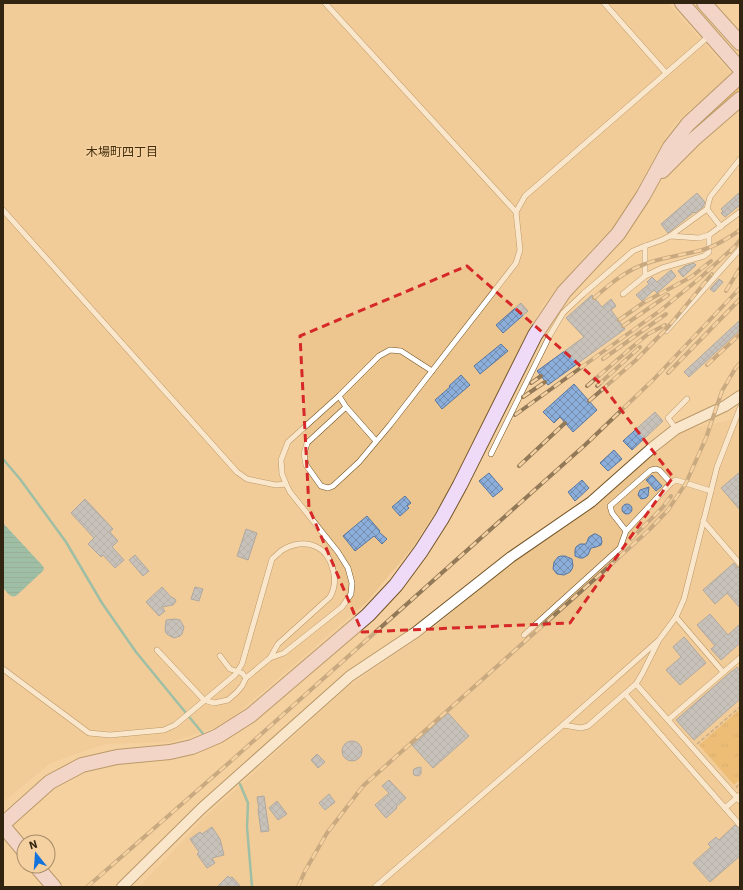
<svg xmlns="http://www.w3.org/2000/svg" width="743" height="890" font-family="'IBM Plex Sans','Noto Sans JP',sans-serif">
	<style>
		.built { fill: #edc58e }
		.grass { fill: url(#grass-tufts) }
		.water { fill: url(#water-rules) }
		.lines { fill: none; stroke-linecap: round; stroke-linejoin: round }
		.stream { stroke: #34a9aa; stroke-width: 2.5 }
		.building { fill: url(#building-cross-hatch); stroke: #5776a0 }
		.lane-casing { stroke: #735526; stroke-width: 6 }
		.street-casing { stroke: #735526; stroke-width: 12 }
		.secondary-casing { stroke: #735526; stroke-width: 16 }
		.path { stroke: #99805e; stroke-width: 1.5; stroke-dasharray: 4 2; stroke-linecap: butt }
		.lane { stroke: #fff; stroke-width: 5 }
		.street { stroke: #fff; stroke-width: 10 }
		.secondary { stroke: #efdaf8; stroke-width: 14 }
		.rail-casing { stroke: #927958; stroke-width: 4 }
		.rail { stroke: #f5d1a1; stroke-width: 2.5; stroke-dasharray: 8; stroke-linecap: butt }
		.marked { fill: none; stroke: #d62828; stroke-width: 3; stroke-dasharray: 8 5; stroke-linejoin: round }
		.labels { text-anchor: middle; stroke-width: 3; stroke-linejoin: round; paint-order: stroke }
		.neighbourhood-label { font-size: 12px; fill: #442e09; stroke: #f5d1a1 }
	</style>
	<defs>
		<pattern id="grass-tufts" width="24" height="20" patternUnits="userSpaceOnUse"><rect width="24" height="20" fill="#e2a544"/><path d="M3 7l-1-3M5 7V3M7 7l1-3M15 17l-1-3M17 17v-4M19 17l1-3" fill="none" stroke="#b88637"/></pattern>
		<pattern id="water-rules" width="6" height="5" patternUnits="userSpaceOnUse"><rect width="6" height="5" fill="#34a9aa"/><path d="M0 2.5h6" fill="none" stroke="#2d8989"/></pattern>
		<pattern id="building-cross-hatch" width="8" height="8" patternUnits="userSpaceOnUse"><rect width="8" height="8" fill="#8caeda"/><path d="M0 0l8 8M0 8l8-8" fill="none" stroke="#738daf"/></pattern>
	</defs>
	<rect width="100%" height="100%" fill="#f5d1a1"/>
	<!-- built -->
	<g class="built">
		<path d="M3 3H668L732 74 673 125 618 223 589 251 542 306 453 484 413 547 366 603 224 725 172 742 105 744 51 763 3 802Z"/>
		<path d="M740 418V887H139L204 818 345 689 437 625 513 559 586 510 684 430Z"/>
	</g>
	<!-- grass -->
	<g class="grass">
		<path d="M740 84V89L682 140H680Z"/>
		<path d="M740 709V779L734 785 699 745Z"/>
	</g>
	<!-- water -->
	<path class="water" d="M3 523 42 565 44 568 43 571 16 596C10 598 7 592 3 588Z"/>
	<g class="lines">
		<!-- stream -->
		<g class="stream">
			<path d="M3 459 20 479 66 542 102 603 136 652 204 735"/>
			<path d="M240 784 248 803 247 827 252 887"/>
		</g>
	</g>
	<!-- building -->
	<g class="building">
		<path d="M740 192V205L725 217 721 213 723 211 721 209Z"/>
		<path d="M697 193 705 202 703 207 695 213 694 212 668 233 661 224Z"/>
		<path d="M694 263 696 265 683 277 678 271 685 266Z"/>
		<path d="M671 270 676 276 657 293 654 290 642 301 636 295 649 284 647 282 652 277 657 282Z"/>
		<path d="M719 279 723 282 714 292 710 289Z"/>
		<path d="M592 295 602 307 611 299 616 306 611 310 625 329 548 385 537 371 584 337 566 318Z"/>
		<path d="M521 303 528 311 503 333 496 325Z"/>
		<path d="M740 320V330L689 377 684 372Z"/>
		<path d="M501 344 508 351 480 374 474 366Z"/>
		<path d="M461 375 470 385 442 409 435 400 450 387 449 386Z"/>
		<path d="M574 384 597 410 573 432 560 417 554 423 543 412Z"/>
		<path d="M655 412 663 421 632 450 623 441Z"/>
		<path d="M614 450 622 459 608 471 600 463Z"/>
		<path d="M740 472V510L721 488Z"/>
		<path d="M489 473 503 489 493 497 479 481Z"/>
		<path d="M652 475 662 486 656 491 646 480Z"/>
		<path d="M582 480 589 488 575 501 568 492Z"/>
		<path d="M649 487 648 496 646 498 641 499 638 495 639 492 640 490Z"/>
		<path d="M405 496 411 503 407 506 409 508 400 516 392 507Z"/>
		<path d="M85 499 113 529 110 532 118 541 112 547 124 560 115 568 103 555 101 557 88 544 94 538 71 513Z"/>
		<circle cx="627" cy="509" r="5"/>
		<path d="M367 516 380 531 379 532 387 539 382 544 374 536 355 551 343 536Z"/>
		<path d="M246 529 257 533 248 560 237 556Z"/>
		<path d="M594 534H596L601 537 602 542 601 545 596 547 591 548 588 555 583 558H580L575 556V550L576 547 580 544H586L589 537Z"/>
		<path d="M135 555 149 571 143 576 129 560Z"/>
		<path d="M561 556H565L572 559 573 566 572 569 570 572 564 575 557 574 553 569 554 562 558 557Z"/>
		<path d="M734 563 737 567 740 568V608L727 593 715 604 703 590Z"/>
		<path d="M162 587 171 597 175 599 176 601 173 605 162 607 165 611 159 616 146 602Z"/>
		<path d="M195 587 203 589 199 601 191 599Z"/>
		<path d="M710 614 728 635 740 624V643L721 660 711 649 715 646 697 625Z"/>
		<path d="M175 619 180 620 184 627 182 634 180 636 174 638 168 635 166 633 165 630 166 620Z"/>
		<path d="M684 637 706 663 680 685 666 670 681 657 673 647Z"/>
		<path d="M737 667 740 671V699L694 740 676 720 732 671H733Z"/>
		<path d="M448 713 469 736 433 768 412 745Z"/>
		<circle cx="352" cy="751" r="10"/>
		<path d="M317 754 325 762 318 768 311 760Z"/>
		<path d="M421 767V773L420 775 418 776 414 775 413 773 414 769 416 768Z"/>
		<path d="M389 780 406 798 396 807 397 808 386 818 375 805 389 793 382 786Z"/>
		<path d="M329 794 335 802 325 810 319 803Z"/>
		<path d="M264 796 269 831 261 832 258 809H259L257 797Z"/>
		<path d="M277 801 287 814 278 820 269 808Z"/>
		<path d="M735 825 740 829V856L710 882 693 863 711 847 708 844 716 837 719 840Z"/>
		<path d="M212 827 220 839 224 855 212 858 215 863 207 868 197 854 199 852 190 839 200 832 202 834Z"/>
		<path d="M228 876 230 878 232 877 241 887H217Z"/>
	</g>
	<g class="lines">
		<defs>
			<g id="lane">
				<path d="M325 3 516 212"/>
				<path d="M604 3 666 73"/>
				<path d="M707 209 721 227"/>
				<path d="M3 210 237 472 247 479 276 485 286 484"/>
				<path d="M670 236 699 238 709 235 740 212"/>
				<path d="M645 246V276"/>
				<path d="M623 294 645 276 662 268 704 256 709 252V235"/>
				<path d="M666 331 740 249"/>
				<path d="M339 396 346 407 376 441"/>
				<path d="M346 407 307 443 304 454 306 465 321 486 328 488 333 486 359 462 390 425 516 263 520 250 516 212 525 196 709 36"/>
				<path d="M676 429 668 418 687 399"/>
				<path d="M491 454 550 335 563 313 583 294 633 251 645 246 662 240 670 236 707 209 710 197 740 159"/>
				<path d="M703 521 740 564"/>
				<path d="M626 531 612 513 610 506 651 470 656 469 659 470 671 483"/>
				<path d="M676 617 723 672"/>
				<path d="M524 635 620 548 626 531 671 483 676 480 711 491"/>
				<path d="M157 650 204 700 214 703 228 700 237 692 242 686 246 678 270 658 284 653 342 607 351 594 352 583 348 568 338 552 290 492 286 484 282 474 281 460 288 442 339 396 379 356 390 350 401 351 432 371"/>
				<path d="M220 656 230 669 242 673 246 678"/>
				<path d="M3 669 89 733 110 735 164 730 175 725 235 675 242 664 272 559C276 556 280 551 284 549 306 538 327 545 333 570 336 580 335 588 330 597L278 644 270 658"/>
				<path d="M636 684 740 801"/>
				<path d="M625 694 740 825"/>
				<path d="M668 720 740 658"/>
				<path d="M563 725 581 728 588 726 636 684 642 674 658 642"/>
				<path d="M725 808 740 795"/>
				<path d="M375 887 563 725 659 640 676 617 684 599 717 467 740 408"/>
			</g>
			<path id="street" d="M122 887 202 808 350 676 416 632 511 557 591 502 653 447 676 429 725 406 740 396"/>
			<g id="secondary">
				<path d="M682 3 740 69"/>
				<path d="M704 3 740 43"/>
				<path d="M662 171 694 139 740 99"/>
				<path d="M3 824 50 782 82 765 117 757 170 752 192 747 218 736 251 715 368 615 396 585 421 551 442 518 460 485 535 335 564 292 618 234 643 196 670 147 688 124 740 76"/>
				<path d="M3 826 24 851"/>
				<path d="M36 866 54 887"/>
			</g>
		</defs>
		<!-- lane casing -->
		<use href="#lane" class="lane-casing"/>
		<!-- street casing -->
		<use href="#street" class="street-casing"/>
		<!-- secondary casing -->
		<use href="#secondary" class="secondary-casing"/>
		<!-- path -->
		<g class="path">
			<path d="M697 744 740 707"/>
			<path d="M736 788 740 782"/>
		</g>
		<!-- lane -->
		<use href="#lane" class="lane"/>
		<!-- street -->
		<use href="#street" class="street"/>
		<!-- secondary -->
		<use href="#secondary" class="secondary"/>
		<defs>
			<g id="rail">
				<path d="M730 252 740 240"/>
				<path d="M726 291 740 268"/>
				<path d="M594 298C610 284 625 271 645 264 665 256 688 255 708 248 719 244 730 237 740 230"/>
				<path d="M619 320 643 303 691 277 711 261"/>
				<path d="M623 326 668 295"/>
				<path d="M603 359 666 314"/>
				<path d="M707 365 740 334"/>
				<path d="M668 373 740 299"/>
				<path d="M531 383 541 376"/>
				<path d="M587 386 631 348 648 334 665 325"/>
				<path d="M597 386 640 347"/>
				<path d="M523 397 545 382"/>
				<path d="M589 401 636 360 669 326 712 274"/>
				<path d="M515 415 661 310 700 278 733 248"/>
				<path d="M519 466 565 423"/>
				<path d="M631 539 663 507 671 496"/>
				<path d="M87 887 231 761 585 445 653 380 740 288"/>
				<path d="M298 887 305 871 327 833 363 786 606 569 649 530 668 510 686 483 706 438 722 391 735 369 740 363"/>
			</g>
		</defs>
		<!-- rail casing -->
		<use href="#rail" class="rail-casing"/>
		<!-- rail -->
		<use href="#rail" class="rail"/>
	</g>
	<!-- marked area -->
	<path d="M0 0H743V890H0ZM467 266 601 384 673 477 570 623 362 632 309 508 300 336Z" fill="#f5d1a1" fill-opacity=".55" fill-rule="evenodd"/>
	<path class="marked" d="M467 266 601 384 673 477 570 623 362 632 309 508 300 336Z"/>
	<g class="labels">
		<!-- neighbourhood labels -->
		<g class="neighbourhood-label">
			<text x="122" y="156">木場町四丁目</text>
		</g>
	</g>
	<!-- border -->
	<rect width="743" height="890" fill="none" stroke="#312411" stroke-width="8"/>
	<!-- north arrow -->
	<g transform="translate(36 854) rotate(343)"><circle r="19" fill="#f5d1a1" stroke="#a78c67"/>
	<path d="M0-3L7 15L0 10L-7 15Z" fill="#1373dc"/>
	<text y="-6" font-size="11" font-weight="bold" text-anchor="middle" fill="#312411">N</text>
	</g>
</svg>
